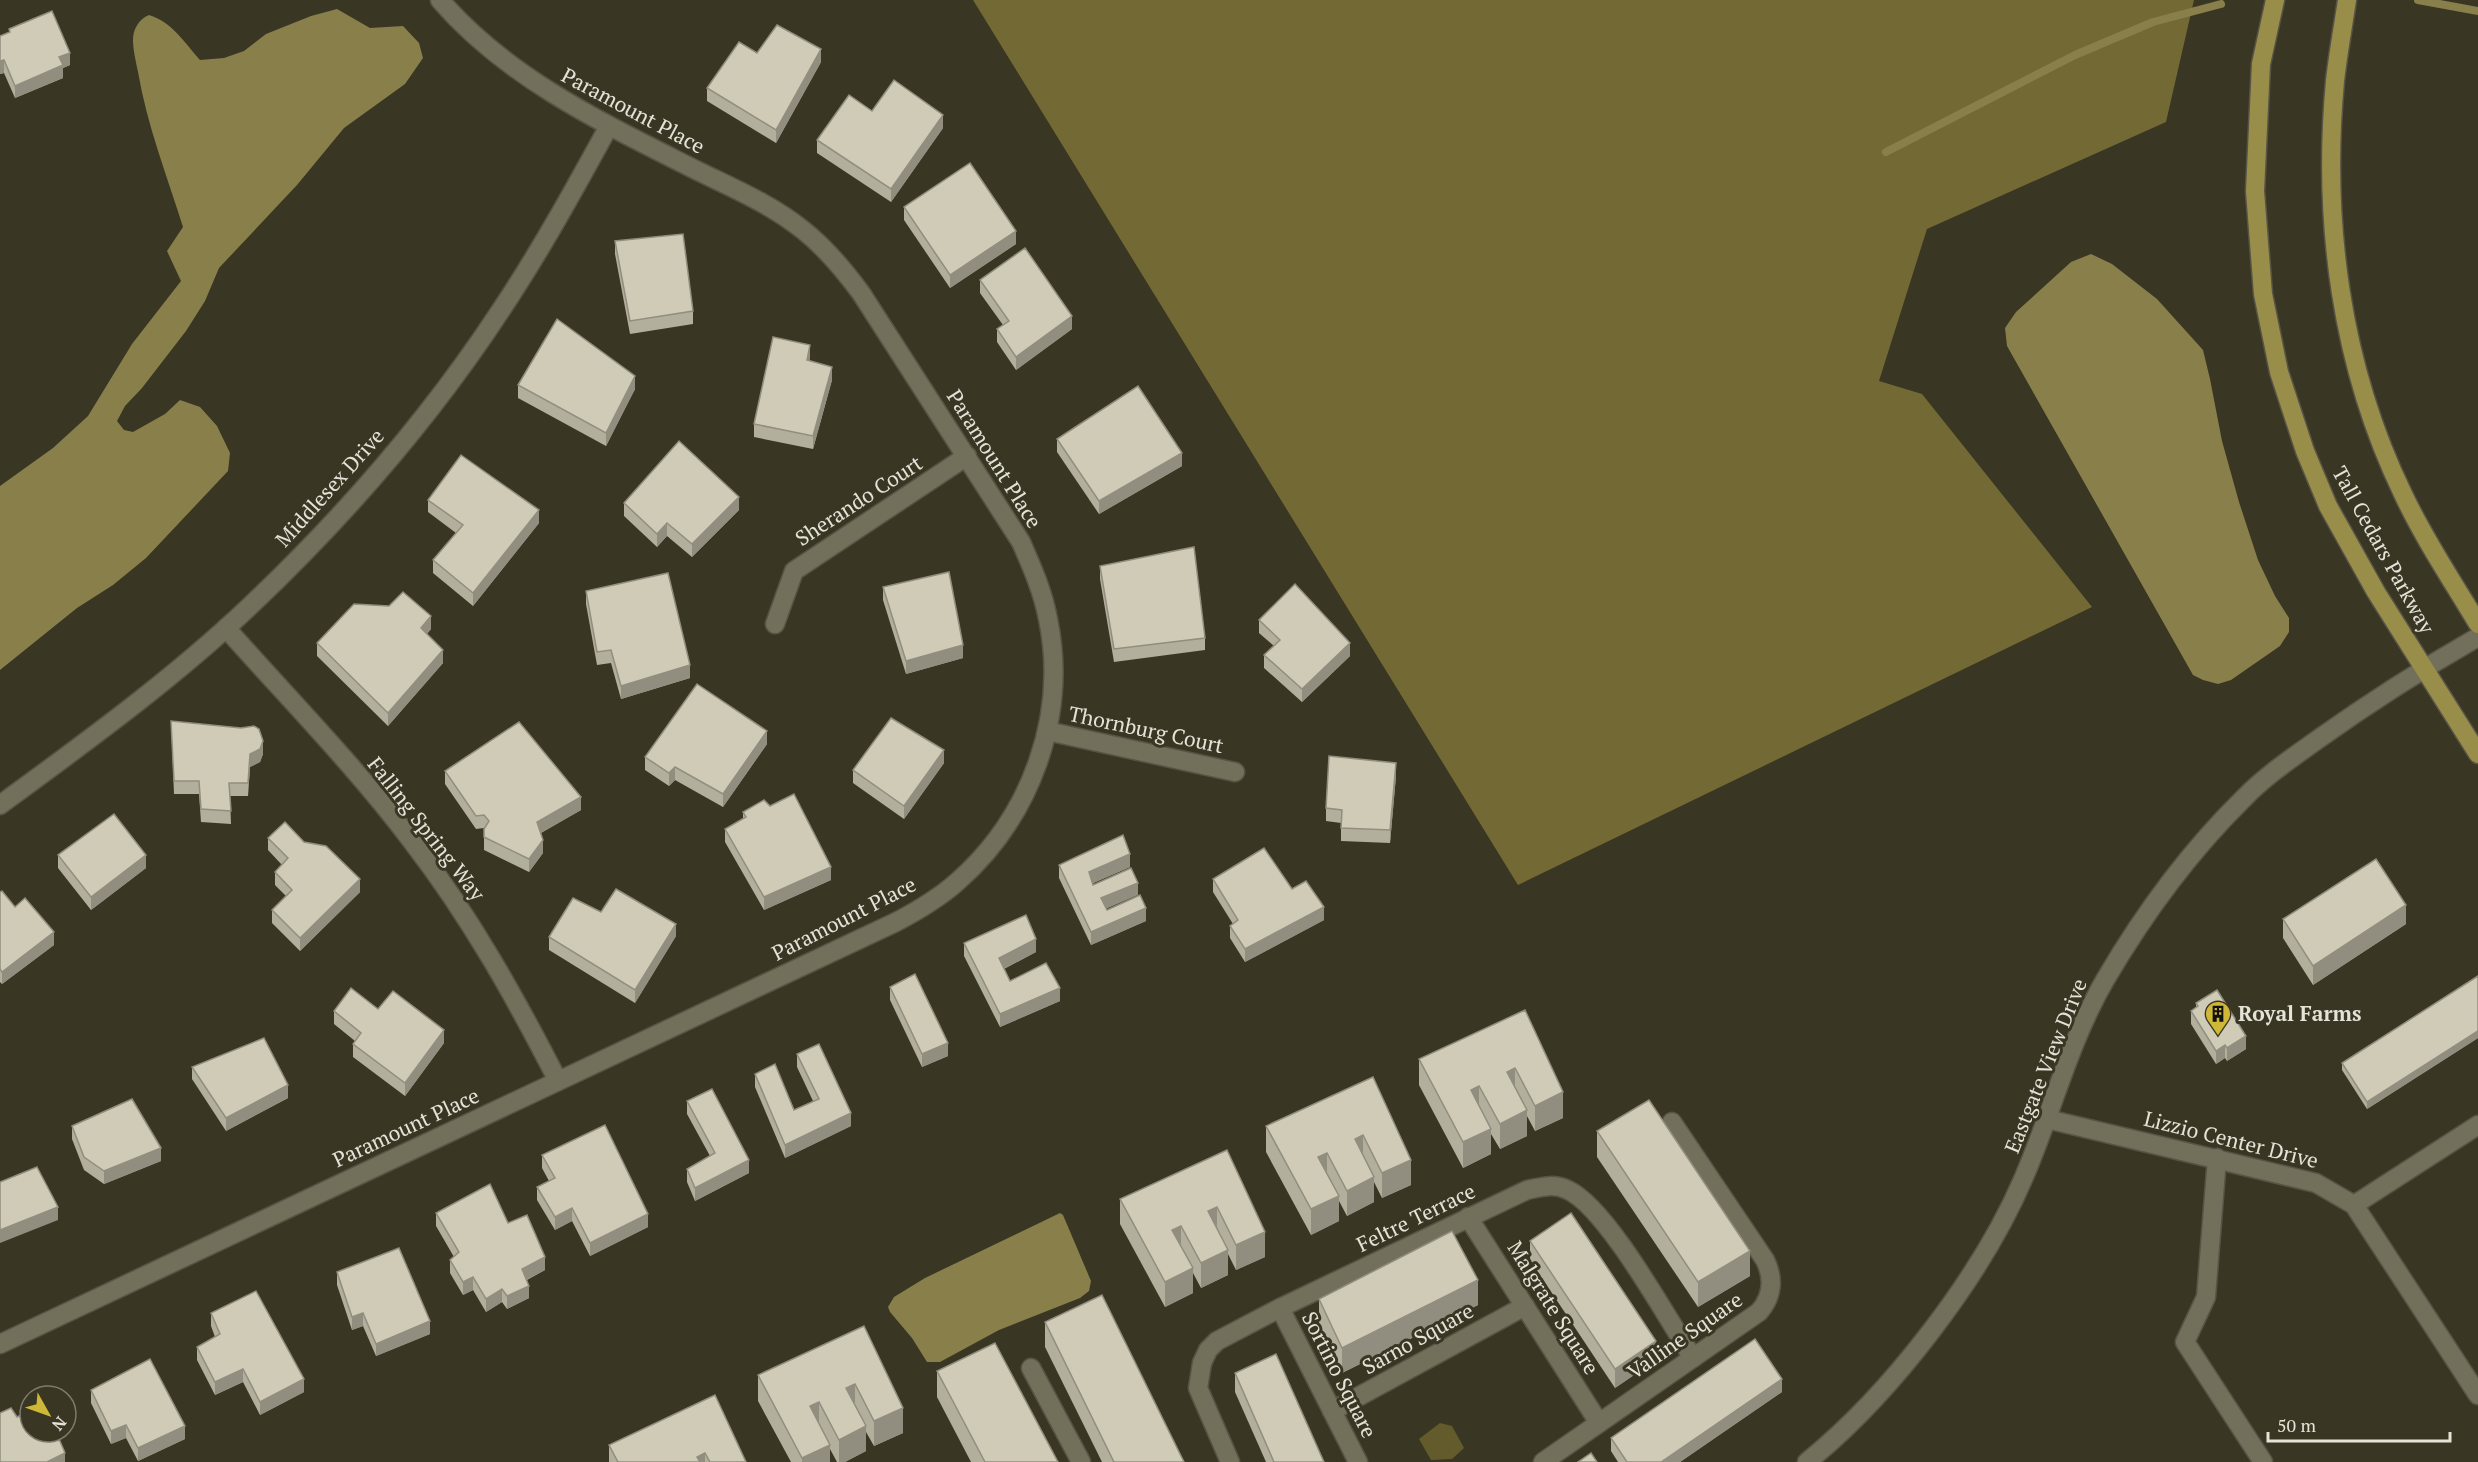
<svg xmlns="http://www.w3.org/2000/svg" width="2478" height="1462" font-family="'PT Serif',serif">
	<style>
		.green { fill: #645b2d }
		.forest { fill: #736934 }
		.water { fill: #897f4b }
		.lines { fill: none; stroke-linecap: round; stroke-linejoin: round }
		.stream { stroke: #897f4b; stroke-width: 8 }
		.minor-casing { stroke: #575445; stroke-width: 21 }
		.major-casing { stroke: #575445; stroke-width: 21 }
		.minor { stroke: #726f5b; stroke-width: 18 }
		.major { stroke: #998d4a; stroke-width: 18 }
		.wall { fill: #b2af9d }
		.shaded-wall { fill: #918e7f }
		.building { fill: #cfcbb6; stroke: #918e7f; stroke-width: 1.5 }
		.labels { text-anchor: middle; stroke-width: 6; stroke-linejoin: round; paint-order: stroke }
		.street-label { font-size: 21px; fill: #e5e3d8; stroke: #393624 }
		.poi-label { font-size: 21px; font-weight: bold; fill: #e5e3d8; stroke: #393624; text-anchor: start }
	</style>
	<rect width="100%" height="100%" fill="#393624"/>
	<!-- green -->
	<path class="green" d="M1440 1423 1452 1426 1464 1448 1452 1459 1431 1460 1419 1439Z"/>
	<!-- forest -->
	<path class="forest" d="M973 0H2194L2166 122 1927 229 1879 381 1922 394 2092 607 1518 885Z"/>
	<!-- water -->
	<g class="water">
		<path d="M337 9 370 28 403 26 419 43 423 58 405 84 344 128 297 185 219 268 205 301 186 331 142 388 125 406 117 421 124 430 133 432 165 414 180 400 200 407 217 426 230 453 228 471 146 558 113 585 77 608 0 670V486L53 448 88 416 132 344 181 281 167 251 183 227C167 176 147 125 138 72 136 62 133 50 133 40 133 29 139 19 149 15 172 22 185 43 200 60L224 58 244 51 266 34 311 16Z"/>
		<path d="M2091 254 2112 264 2157 299 2203 350 2210 379 2222 441 2239 502 2258 560 2275 596 2289 618V632L2280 646 2231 680 2218 684 2203 680 2193 675 2007 346 2005 328 2016 312 2071 262Z"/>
		<path d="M1060 1213 1063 1215 1091 1281 1089 1291 1080 1298 999 1330 940 1362H927L912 1338 890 1312 888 1307 894 1297 925 1278Z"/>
	</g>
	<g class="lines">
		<!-- stream -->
		<g class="stream">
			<path d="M2418 0 2478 11"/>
			<path d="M1886 152 2075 55 2153 22 2221 4"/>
		</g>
		<defs>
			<g id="minor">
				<path d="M775 624 794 571 967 456"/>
				<path d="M226 628C289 699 357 768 414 844 471 918 516 999 558 1081"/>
				<path d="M1047 731 1235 772"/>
				<path d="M0 805C86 742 173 679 250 606 344 517 430 418 501 310 541 250 575 188 609 126"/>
				<path d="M2047 1119 2316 1183 2354 1205 2478 1395"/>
				<path d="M2217 1158 2206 1297 2185 1342 2263 1462"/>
				<path d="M2354 1205 2478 1125"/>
				<path d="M1468 1217 1599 1423"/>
				<path d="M1280 1308 1358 1462"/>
				<path d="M0 1344 896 922C917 911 939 898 957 882 1031 817 1068 716 1048 619 1043 592 1032 567 1021 542L861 293C844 270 826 248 803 230 772 205 735 189 700 172 607 125 509 80 440 0"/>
				<path d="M1031 1368 1081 1462"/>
				<path d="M1332 1411 1525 1306"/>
				<path d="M1230 1462 1198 1388 1202 1363 1208 1350 1217 1341 1280 1308 1527 1190C1541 1187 1554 1183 1568 1190 1607 1208 1667 1318 1693 1358"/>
				<path d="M1543 1462 1759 1312C1773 1296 1774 1278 1765 1260L1672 1122"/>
				<path d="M1807 1462C1890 1395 1982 1276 2024 1177 2052 1112 2069 1042 2105 980 2143 915 2190 851 2244 798 2265 776 2292 758 2317 740 2369 703 2422 669 2478 637"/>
			</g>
			<g id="major">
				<path d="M2275 0 2261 64 2255 191 2263 294 2279 372 2305 451 2328 506 2376 592 2478 754"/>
				<path d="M2347 0C2343 27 2338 54 2335 81 2322 222 2341 366 2403 494 2424 539 2453 582 2478 624"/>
			</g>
		</defs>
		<!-- minor casing -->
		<use href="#minor" class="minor-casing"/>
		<!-- major casing -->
		<use href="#major" class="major-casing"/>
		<!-- minor -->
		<use href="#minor" class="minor"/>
		<!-- major -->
		<use href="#major" class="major"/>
	</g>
	<!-- wall -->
	<g class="wall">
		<path d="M9 29 70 65 63 68V78L15 98 4 73 0 74V36L9 32Z"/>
		<path d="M757 53 821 62 776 143 707 101V88Z"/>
		<path d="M872 111 943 128 891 202 817 153V140Z"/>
		<path d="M904 207 1016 244 950 288 904 220Z"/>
		<path d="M615 241 693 311V324L630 334 615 254Z"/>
		<path d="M980 280 1072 329 1016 370 997 342V329L1003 325 980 293Z"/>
		<path d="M810 358 809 360 832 380 813 449 754 437V424Z"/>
		<path d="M518 385 635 389 606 446 518 398Z"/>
		<path d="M1057 439 1182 466 1099 514 1057 452Z"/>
		<path d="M428 500 539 523 473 606 433 573V560L456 533 428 512Z"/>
		<path d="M624 503 739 510 692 557 667 536 657 547 624 516Z"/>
		<path d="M1100 566 1205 638V650L1114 662 1100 579Z"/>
		<path d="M883 587 963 658 906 674 883 600Z"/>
		<path d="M586 591 690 678 621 699 611 663 597 665 586 604Z"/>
		<path d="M1259 620 1350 656 1302 702 1264 668V655L1274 646 1259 633Z"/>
		<path d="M431 629 427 634 443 663 388 726 317 656V643Z"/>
		<path d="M171 721 241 728 263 754 260 762 250 767 248 796H230L231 824 201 822 199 794H174Z"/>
		<path d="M767 744 723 807 675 780 669 786 645 770V757Z"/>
		<path d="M944 763 904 819 853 783V770Z"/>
		<path d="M445 771 581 810 541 833 543 853 529 872 484 850V828L476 829 445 784Z"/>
		<path d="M1396 776 1390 843 1341 841V823L1326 821V808Z"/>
		<path d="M743 812 831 880 764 910 725 842V829L743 819Z"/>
		<path d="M268 838 304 842 360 892 300 951 272 923V910L286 896 275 885V872L282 865 268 850Z"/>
		<path d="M58 855 146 868 91 910 58 868Z"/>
		<path d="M1059 865 1130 867 1093 883 1107 909 1146 921 1091 945 1059 878Z"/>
		<path d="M1213 879 1292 889 1324 920 1245 962 1230 938V926L1233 924 1213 892Z"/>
		<path d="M0 892 54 945 2 984 0 982Z"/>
		<path d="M601 912 676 936 635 1003 549 950V937Z"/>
		<path d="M2283 919 2406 924 2313 985 2283 938Z"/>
		<path d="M964 943 1036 952 1004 969 1010 981 1060 1001 1000 1027 964 956Z"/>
		<path d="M2478 976V1038L2367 1109 2342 1070V1063Z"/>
		<path d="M890 987 948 1056 922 1067 890 1000Z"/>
		<path d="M2196 1003 2246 1049 2227 1061 2225 1058 2216 1064 2191 1024V1011L2196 1008Z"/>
		<path d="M378 1009 444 1043 405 1096 353 1057V1044L355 1041 334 1024V1011Z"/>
		<path d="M1525 1010 1563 1118 1535 1131 1527 1116V1136L1500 1149 1491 1134V1154L1463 1168 1419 1085V1059Z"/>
		<path d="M797 1054 851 1126 785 1158 755 1087V1074L794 1110 813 1101 797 1067Z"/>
		<path d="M192 1067 288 1098 226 1131 192 1079Z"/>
		<path d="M1373 1077 1411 1185 1382 1198 1374 1182V1202L1347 1216 1339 1201V1221L1311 1235 1266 1152V1126Z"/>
		<path d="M687 1101 749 1173 695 1201 687 1182V1169L710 1156 687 1114Z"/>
		<path d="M72 1126 161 1161 104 1184 84 1170 72 1139Z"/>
		<path d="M1597 1131 1750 1276 1698 1307 1597 1157Z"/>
		<path d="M1227 1150 1265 1257 1236 1270 1228 1254V1275L1201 1288 1193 1273V1293L1165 1307 1120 1224V1199Z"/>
		<path d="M542 1155 648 1227 590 1256 572 1221 555 1230 537 1200V1187L549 1181 542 1168Z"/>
		<path d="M436 1213 508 1223 545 1270 527 1280 529 1298 507 1309 502 1302 486 1312 473 1290 463 1295 450 1273V1260L454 1257 436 1226Z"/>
		<path d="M1530 1241 1656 1360 1615 1388 1530 1260Z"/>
		<path d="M337 1272 430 1334 376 1356 363 1326 352 1330 337 1285Z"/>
		<path d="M1319 1299 1478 1305 1342 1373 1319 1324Z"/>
		<path d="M211 1313 304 1392 260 1415 243 1382 215 1395 197 1360V1347L215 1337 211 1326Z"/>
		<path d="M1045 1322 1184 1462H1102L1045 1347Z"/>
		<path d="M864 1326 903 1433 874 1446 866 1432V1451L845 1462H837L830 1449V1462H791L758 1401V1375Z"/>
		<path d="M937 1371 1058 1462H971L937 1397Z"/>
		<path d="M1235 1373 1324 1462H1266L1235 1392Z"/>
		<path d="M91 1390 185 1439 138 1461 126 1438 111 1444 91 1403Z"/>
		<path d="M1782 1392 1680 1462H1618L1611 1451V1438Z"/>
		<path d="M715 1395 746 1462H609V1445Z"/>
	</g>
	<!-- shaded-wall -->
	<g class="shaded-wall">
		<path d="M821 49V62L776 143V130Z"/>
		<path d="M70 53V65L63 68V78L15 98V86L59 57Z"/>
		<path d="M4 60V73L0 74V61Z"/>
		<path d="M943 115V128L891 202V189Z"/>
		<path d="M1016 231V244L950 288V275Z"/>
		<path d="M1072 316V329L1016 370V357Z"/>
		<path d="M810 345V358L807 373V360Z"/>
		<path d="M832 367V380L813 449V436Z"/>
		<path d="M635 376V389L606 446V433Z"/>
		<path d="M1182 453V466L1099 514V501Z"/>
		<path d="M739 497V510L692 557V544Z"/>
		<path d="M539 510V523L473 606V593Z"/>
		<path d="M667 523V536L657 547V534Z"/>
		<path d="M431 616V629L421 641V628Z"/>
		<path d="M1350 643V656L1302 702V689Z"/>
		<path d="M963 645V658L906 674V661Z"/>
		<path d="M443 650V663L388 726V713Z"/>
		<path d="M690 665V678L621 699V686Z"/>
		<path d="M767 731V744L723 807V794Z"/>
		<path d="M263 741V754L260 762 250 767 248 796 250 754Z"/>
		<path d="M944 750V763L904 819V806Z"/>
		<path d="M1396 763V776L1390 843V830Z"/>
		<path d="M675 767V780L669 786V773Z"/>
		<path d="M581 797V810L537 835V822Z"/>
		<path d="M543 840V853L529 872V859Z"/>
		<path d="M1130 854V867L1089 885V872Z"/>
		<path d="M146 855V868L91 910V897Z"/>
		<path d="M831 867V880L764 910V897Z"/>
		<path d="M360 879V892L300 951V938Z"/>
		<path d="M1138 883V895L1101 911V898Z"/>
		<path d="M2406 905V924L2313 985V966Z"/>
		<path d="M1324 907V920L1245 962V949Z"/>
		<path d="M1146 908V921L1091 945V932Z"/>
		<path d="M676 924V936L635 1003V990Z"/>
		<path d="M54 932V945L2 984V972Z"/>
		<path d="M1036 939V952L999 971V958Z"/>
		<path d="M1060 988V1001L1000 1027V1014Z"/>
		<path d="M444 1030V1043L405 1096V1083Z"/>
		<path d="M2478 1031V1038L2367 1109V1102Z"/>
		<path d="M2246 1036V1049L2227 1061V1048Z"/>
		<path d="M948 1043V1056L922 1067V1054Z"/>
		<path d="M2225 1045V1058L2216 1064V1051Z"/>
		<path d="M1515 1068V1093L1507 1072Z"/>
		<path d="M288 1085V1098L226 1131V1118Z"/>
		<path d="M1479 1086V1112L1471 1090Z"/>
		<path d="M1563 1092V1118L1535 1131V1106Z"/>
		<path d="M1527 1110V1136L1500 1149V1124Z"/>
		<path d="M851 1113V1126L785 1158V1145Z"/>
		<path d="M1491 1129V1154L1463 1168V1142Z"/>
		<path d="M1363 1135V1160L1355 1139Z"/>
		<path d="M161 1148V1161L104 1184V1171Z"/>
		<path d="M1327 1153V1179L1318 1157Z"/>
		<path d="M749 1160V1173L695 1201V1188Z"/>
		<path d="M1411 1160V1185L1382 1198V1173Z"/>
		<path d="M1374 1177V1202L1347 1216V1191Z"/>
		<path d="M1339 1196V1221L1311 1235V1209Z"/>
		<path d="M58 1207V1220L0 1243V1230Z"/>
		<path d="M1217 1207V1233L1208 1211Z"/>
		<path d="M572 1208V1221L555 1230V1217Z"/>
		<path d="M648 1214V1227L590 1256V1243Z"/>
		<path d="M1181 1226V1251L1172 1230Z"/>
		<path d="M1265 1232V1257L1236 1270V1245Z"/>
		<path d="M1228 1250V1275L1201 1288V1263Z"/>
		<path d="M1750 1251V1276L1698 1307V1282Z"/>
		<path d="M545 1257V1270L522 1282V1269Z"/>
		<path d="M1193 1268V1293L1165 1307V1282Z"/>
		<path d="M473 1277V1290L463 1295V1282Z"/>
		<path d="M1478 1280V1305L1342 1373V1348Z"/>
		<path d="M529 1286V1298L507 1309V1296Z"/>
		<path d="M502 1289V1302L486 1312V1299Z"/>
		<path d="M363 1313V1326L352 1330V1317Z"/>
		<path d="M430 1321V1334L376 1356V1344Z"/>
		<path d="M1656 1341V1360L1615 1388V1369Z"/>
		<path d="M243 1369V1382L215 1395V1382Z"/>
		<path d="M304 1379V1392L260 1415V1402Z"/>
		<path d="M1782 1379V1392L1680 1462H1661Z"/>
		<path d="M855 1384V1409L846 1388Z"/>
		<path d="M819 1402V1427L810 1406Z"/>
		<path d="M903 1408V1433L874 1446V1421Z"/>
		<path d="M126 1425V1438L111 1444V1431Z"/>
		<path d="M185 1426V1439L138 1461V1448Z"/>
		<path d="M866 1426V1451L845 1462H839V1440Z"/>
		<path d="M830 1445V1462H802V1458Z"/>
		<path d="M65 1453V1462H47Z"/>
		<path d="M705 1453V1462H697V1457Z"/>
	</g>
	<!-- building -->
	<g class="building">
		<path d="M52 11 70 53 59 57 63 65 15 86 4 60 0 61V36L10 32 9 29Z"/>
		<path d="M777 25 821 49 776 130 707 88 739 42 757 53Z"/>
		<path d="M894 80 943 115 891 189 817 140 849 95 872 111Z"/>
		<path d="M970 163 1016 231 950 275 904 207Z"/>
		<path d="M683 234 693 311 630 321 615 241Z"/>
		<path d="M1025 248 1072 316 1016 357 997 329 1009 321 980 280Z"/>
		<path d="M557 319 635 376 606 433 518 385Z"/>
		<path d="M773 337 810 345 807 360 832 367 813 436 754 424Z"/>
		<path d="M1138 386 1182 453 1099 501 1057 439Z"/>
		<path d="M679 441 739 497 692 544 667 523 657 534 624 503Z"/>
		<path d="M461 455 539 510 473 593 433 560 463 525 428 500Z"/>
		<path d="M1194 547 1205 638 1114 649 1100 566Z"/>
		<path d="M949 572 963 645 906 661 883 587Z"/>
		<path d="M668 573 690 665 621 686 611 650 597 652 586 591Z"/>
		<path d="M1295 584 1350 643 1302 689 1264 655 1280 640 1259 620Z"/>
		<path d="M403 592 431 616 421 628 443 650 388 713 317 643 354 604 389 606Z"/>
		<path d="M697 684 767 731 723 794 675 767 669 773 645 757Z"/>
		<path d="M891 718 944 750 904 806 853 770Z"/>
		<path d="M171 721 241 728 254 726 259 729 263 741 260 749 250 754 248 783H229L231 811 201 809 199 781H174Z"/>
		<path d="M519 722 581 797 537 822 543 840 529 859 484 837V829L489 821 484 815 476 816 445 771Z"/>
		<path d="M1329 756 1396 763 1390 830 1341 828 1342 810 1326 808Z"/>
		<path d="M794 794 831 867 764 897 725 829 746 817 743 812 764 800 770 806Z"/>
		<path d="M114 814 146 855 91 897 58 855Z"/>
		<path d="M285 822 304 842 326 846 360 879 300 938 272 910 292 890 275 872 288 858 268 838Z"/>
		<path d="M1123 835 1130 854 1089 872 1093 885 1131 868 1138 883 1101 898 1107 910 1140 895 1146 908 1091 932 1059 865Z"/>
		<path d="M1264 848 1292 889 1306 881 1324 907 1245 949 1230 926 1238 920 1213 879Z"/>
		<path d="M2376 859 2406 905 2313 966 2283 919Z"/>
		<path d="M616 889 676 924 635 990 549 937 573 898 601 912Z"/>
		<path d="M2 891 15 907 25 898 54 932 2 972 0 969V892Z"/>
		<path d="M1026 915 1036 939 999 958 1010 981 1046 963 1060 988 1000 1014 964 943Z"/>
		<path d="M915 974 948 1043 922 1054 890 987Z"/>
		<path d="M2478 976V1031L2367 1102 2342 1063Z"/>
		<path d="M351 988 378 1009 393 991 444 1030 405 1083 353 1044 361 1033 334 1011Z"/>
		<path d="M2217 990 2246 1036 2227 1048 2225 1045 2216 1051 2191 1011 2198 1006 2196 1003Z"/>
		<path d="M1525 1010 1563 1092 1535 1106 1515 1068 1507 1072 1527 1110 1500 1124 1479 1086 1471 1090 1491 1129 1463 1142 1419 1059Z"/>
		<path d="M264 1038 288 1085 226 1118 192 1067Z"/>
		<path d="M819 1044 851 1113 785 1145 755 1074 775 1064 794 1110 819 1099 797 1054Z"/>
		<path d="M1373 1077 1411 1160 1382 1173 1363 1135 1355 1139 1374 1177 1347 1191 1327 1153 1318 1157 1339 1196 1311 1209 1266 1126Z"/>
		<path d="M712 1089 749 1160 695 1188 687 1169 715 1153 687 1101Z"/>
		<path d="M132 1099 161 1148 104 1171 84 1157 72 1126Z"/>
		<path d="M1649 1100 1750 1251 1698 1282 1597 1131Z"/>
		<path d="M605 1125 648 1214 590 1243 572 1208 555 1217 537 1187 555 1178 542 1155Z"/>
		<path d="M1227 1150 1265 1232 1236 1245 1217 1207 1208 1211 1228 1250 1201 1263 1181 1226 1172 1230 1193 1268 1165 1282 1120 1199Z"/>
		<path d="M37 1167 58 1207 0 1230V1182Z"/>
		<path d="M490 1184 508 1223 527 1215 545 1257 522 1269 529 1286 507 1296 502 1289 486 1299 473 1277 463 1282 450 1260 459 1252 436 1213Z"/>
		<path d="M1571 1213 1656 1341 1615 1369 1530 1241Z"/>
		<path d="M1452 1231 1478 1280 1342 1348 1319 1299Z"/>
		<path d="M399 1248 430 1321 376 1344 363 1313 352 1317 337 1272Z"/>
		<path d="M256 1291 304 1379 260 1402 243 1369 215 1382 197 1347 220 1334 211 1313Z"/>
		<path d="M1102 1295 1184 1462H1114L1045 1322Z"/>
		<path d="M864 1326 903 1408 874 1421 855 1384 846 1388 866 1426 839 1440 819 1402 810 1406 830 1445 802 1458 758 1375Z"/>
		<path d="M1755 1339 1782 1379 1661 1462H1627L1611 1438Z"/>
		<path d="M995 1343 1058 1462H985L937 1371Z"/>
		<path d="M1276 1354 1324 1462H1274L1235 1373Z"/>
		<path d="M150 1359 185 1426 138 1448 126 1425 111 1431 91 1390Z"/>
		<path d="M715 1395 746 1462H710L705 1453 697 1457 700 1462H618L609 1445Z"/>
		<path d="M11 1408 17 1417 30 1411V1432H56L65 1453 47 1462H0V1413Z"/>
		<path d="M1591 1453 1597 1462H1578Z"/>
	</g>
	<!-- icons -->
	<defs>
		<symbol id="building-pin" viewBox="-11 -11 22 30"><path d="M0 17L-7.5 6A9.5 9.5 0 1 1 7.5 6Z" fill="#cfb837" stroke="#393624"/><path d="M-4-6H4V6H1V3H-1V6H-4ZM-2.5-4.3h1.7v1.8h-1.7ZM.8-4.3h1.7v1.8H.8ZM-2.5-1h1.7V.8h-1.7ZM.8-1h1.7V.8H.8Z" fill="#111"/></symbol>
	</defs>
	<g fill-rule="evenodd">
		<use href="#building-pin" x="2203" y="999" width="30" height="40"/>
	</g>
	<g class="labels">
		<!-- street labels -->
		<g class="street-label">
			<text transform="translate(633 111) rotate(28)" y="7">Paramount Place</text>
			<text transform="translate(994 459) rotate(58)" y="7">Paramount Place</text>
			<text transform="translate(330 488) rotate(-48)" y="7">Middlesex Drive</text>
			<text transform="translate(859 501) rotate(-33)" y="7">Sherando Court</text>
			<text transform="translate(2383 550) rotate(61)" y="7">Tall Cedars Parkway</text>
			<text transform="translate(1146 730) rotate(12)" y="7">Thornburg Court</text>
			<text transform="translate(426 829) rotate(52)" y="7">Falling Spring Way</text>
			<text transform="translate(844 919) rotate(-27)" y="7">Paramount Place</text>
			<text transform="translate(2046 1066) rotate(-68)" y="7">Eastgate View Drive</text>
			<text transform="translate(406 1128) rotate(-25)" y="7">Paramount Place</text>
			<text transform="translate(2231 1140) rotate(14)" y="7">Lizzio Center Drive</text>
			<text transform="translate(1416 1218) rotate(-26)" y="7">Feltre Terrace</text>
			<text transform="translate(1553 1308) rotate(58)" y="7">Malgrate Square</text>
			<text transform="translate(1685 1336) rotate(-35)" y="7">Valline Square</text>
			<text transform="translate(1418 1339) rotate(-29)" y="7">Sarno Square</text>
			<text transform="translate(1339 1375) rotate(63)" y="7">Sortino Square</text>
		</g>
		<!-- poi labels -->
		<g class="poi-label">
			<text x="2238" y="1021">Royal Farms</text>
		</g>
	</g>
	<!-- north arrow -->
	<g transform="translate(48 1414) rotate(130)"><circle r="28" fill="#393624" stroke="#7e7b6c" stroke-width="1.5"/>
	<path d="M0-4.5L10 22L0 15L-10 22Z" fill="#cfb837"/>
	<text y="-9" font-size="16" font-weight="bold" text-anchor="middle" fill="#e5e3d8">N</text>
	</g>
	<!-- scale -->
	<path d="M2268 1432v9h182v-9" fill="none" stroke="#e5e3d8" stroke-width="3"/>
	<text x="2277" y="1432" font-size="18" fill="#e5e3d8" stroke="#393624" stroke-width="4.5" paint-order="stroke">50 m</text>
</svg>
